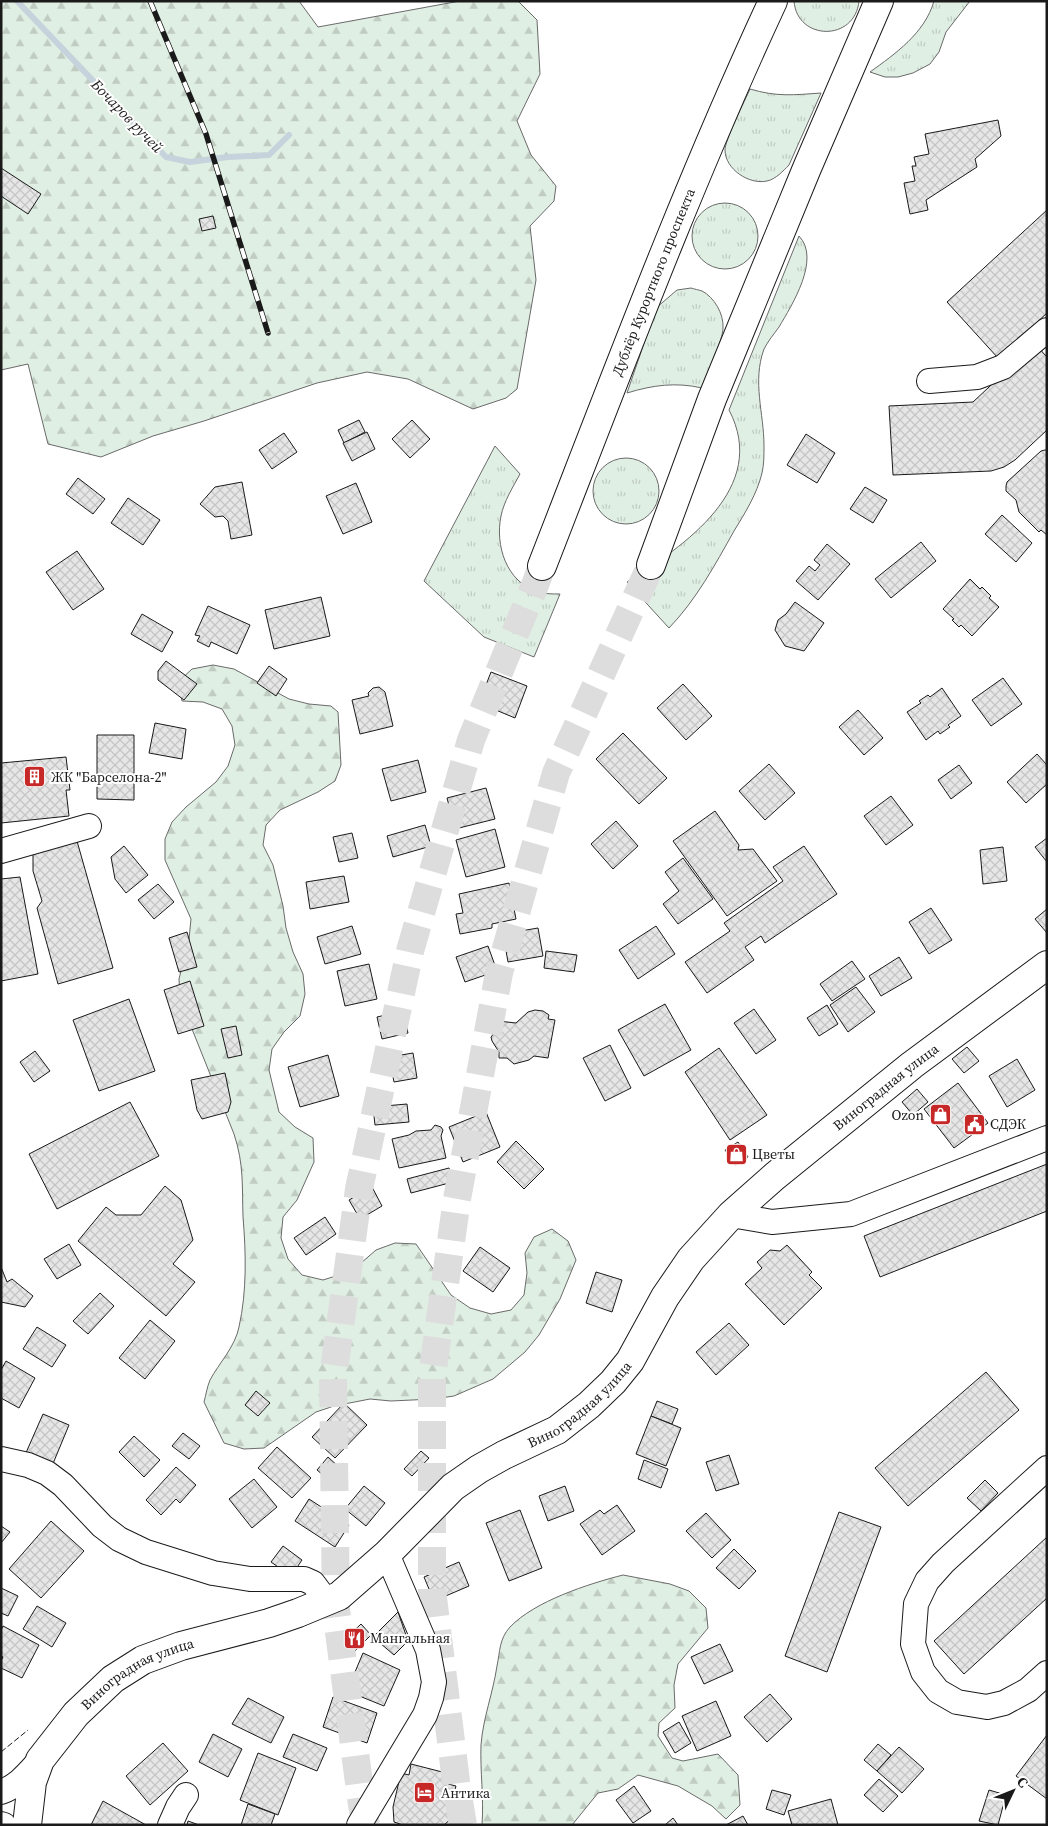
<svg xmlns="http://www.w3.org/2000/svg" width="1048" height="1826" font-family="'Source Serif 4',serif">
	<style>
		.grass { fill: url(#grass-tufts); stroke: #6a6a6a }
		.forest { fill: url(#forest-firs); stroke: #6a6a6a }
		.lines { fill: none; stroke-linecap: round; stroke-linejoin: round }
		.stream { stroke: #c6d2dc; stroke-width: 6 }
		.building { fill: url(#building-cross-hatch); stroke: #1a1a1a }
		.major-tunnel { stroke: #ddd; stroke-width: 28; stroke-dasharray: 28 14; stroke-linecap: butt }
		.minor-casing { stroke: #1a1a1a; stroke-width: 26 }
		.major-casing { stroke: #1a1a1a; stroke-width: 30 }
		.minor { stroke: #fff; stroke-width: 24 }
		.major { stroke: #fff; stroke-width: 28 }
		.rail-casing { stroke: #1a1a1a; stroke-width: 5.5 }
		.rail { stroke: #fff; stroke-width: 4; stroke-dasharray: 11; stroke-linecap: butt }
		.fence { stroke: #1a1a1a; stroke-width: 1; stroke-dasharray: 6 2.5; stroke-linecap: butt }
		.labels { text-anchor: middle; stroke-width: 4; stroke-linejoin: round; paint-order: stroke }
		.street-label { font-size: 14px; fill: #1a1a1a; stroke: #fff }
		.poi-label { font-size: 14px; fill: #1a1a1a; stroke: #fff; text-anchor: start }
		.water-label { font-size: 15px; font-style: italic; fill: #1a1a1a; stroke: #fff }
	</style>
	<defs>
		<pattern id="grass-tufts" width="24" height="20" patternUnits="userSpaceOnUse" patternTransform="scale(1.25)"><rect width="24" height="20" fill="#e0efe3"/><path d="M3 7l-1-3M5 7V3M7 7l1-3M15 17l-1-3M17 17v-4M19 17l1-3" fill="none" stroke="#c0ccc2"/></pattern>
		<pattern id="forest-firs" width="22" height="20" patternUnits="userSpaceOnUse" patternTransform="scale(1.25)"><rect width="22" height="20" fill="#e0efe3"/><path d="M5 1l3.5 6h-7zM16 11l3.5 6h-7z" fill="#c0ccc2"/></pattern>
		<pattern id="building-cross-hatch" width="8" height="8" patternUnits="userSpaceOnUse" patternTransform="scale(1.25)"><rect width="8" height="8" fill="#e6e6e6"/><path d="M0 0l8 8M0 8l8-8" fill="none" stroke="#c5c5c5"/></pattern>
	</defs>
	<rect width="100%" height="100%" fill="#fff"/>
	<!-- grass -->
	<g class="grass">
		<path d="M794 1H859C855 42 797 41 794 1Z"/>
		<path d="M934 1H970L946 32 939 52 930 64 913 73 898 77H885L870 72C895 54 925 33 934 1Z"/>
		<path d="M750 89C777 97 793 95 821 93L789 165C783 171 776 179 767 181 749 185 725 169 725 150 724 143 746 98 750 89Z"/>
		<circle cx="725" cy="236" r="33"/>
		<path d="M799 236C821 259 792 305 779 327 774 334 768 341 764 349 752 382 764 413 764 446 764 455 764 465 762 473 757 494 745 513 734 531 715 565 696 600 669 628L627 582C684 546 770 488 729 410Z"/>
		<path d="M691 288C694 289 699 290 702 291 714 297 724 314 723 328 723 340 707 374 702 388 676 382 653 385 627 393L656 308 677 290Z"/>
		<path d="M495 446 520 474C513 487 504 501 501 516 495 545 506 582 538 592 545 594 553 594 560 594L534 657 484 637 424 581Z"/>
		<circle cx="626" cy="491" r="33"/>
	</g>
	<!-- forest -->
	<g class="forest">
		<path d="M1 1H299L318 27 460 1H518L537 20 540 74 517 121 531 155 556 186 554 201 530 226 536 280 517 389 506 398 473 409 408 379 367 372 317 383 204 421 153 436 101 457 48 444 28 364 1 370Z"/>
		<path d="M213 665 234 669 289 699 309 704 331 706 338 712 341 765 335 781 318 792 280 810 266 825 263 845 273 865 283 906 286 928 293 952 303 974 305 994 300 1016 284 1032 272 1049 269 1070 279 1112 295 1127 313 1138 314 1162 297 1200 283 1217 281 1238 288 1259 302 1275 323 1280 342 1274 361 1263 376 1250 395 1243 416 1244 451 1295 470 1308 491 1314 511 1310 524 1295 527 1273 525 1253 534 1237 552 1229 568 1241 576 1260 560 1299 539 1335 525 1352 493 1379 454 1396 433 1399 391 1401 370 1399 334 1406 316 1412 264 1448 244 1449 224 1443 204 1402C206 1395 207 1387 210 1380 219 1363 235 1347 239 1327 247 1291 246 1253 243 1217 242 1186 244 1164 234 1134L180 999 179 979 189 939 191 919 165 860V839L172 822 186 807 216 782 228 766 235 745 232 726 222 709 203 702 182 701 178 682 192 669Z"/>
		<path d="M623 1575 670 1584 689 1591 706 1608 708 1628 678 1664 674 1685 675 1708 659 1723 658 1736 672 1758 683 1761 718 1754 738 1775 740 1805 726 1819 712 1806 678 1786 638 1775 618 1789 598 1793 572 1825H482C484 1798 480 1771 481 1745 483 1718 493 1693 497 1666 500 1652 499 1639 510 1627 535 1601 588 1584 623 1575Z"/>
	</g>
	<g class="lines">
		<!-- stream -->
		<path class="stream" d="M17 1 166 157 190 162 228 157 269 155 289 135"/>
	</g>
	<!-- building -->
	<g class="building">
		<path d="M998 120 1001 136 975 159 977 167 926 200 928 210 910 214 904 183 915 181 912 166H916L914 157 929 154 925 134Z"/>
		<path d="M1 168 41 194 28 214 1 196Z"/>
		<path d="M1047 210V313L998 358 947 302Z"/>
		<path d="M213 216 216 228 202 231 199 219Z"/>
		<path d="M1035 344 1047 357V430L1015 460 1004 467 991 471 893 475 889 406 973 402Z"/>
		<path d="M359 420 365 432 344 443 338 430Z"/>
		<path d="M412 420 430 439 410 458 392 439Z"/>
		<path d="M367 432 375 449 352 461 343 443Z"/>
		<path d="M284 433 297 452 272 469 259 450Z"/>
		<path d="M806 434 835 453 817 483 787 465Z"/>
		<path d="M1045 450H1047V535L1041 530 1039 532 1019 512 1016 500 1006 491V486L1007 482 1041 451Z"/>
		<path d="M78 478 105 499 93 514 66 494Z"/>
		<path d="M242 482 252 535 231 539 228 521 223 516 215 517 200 504 215 487Z"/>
		<path d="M356 483 372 522 343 534 326 496Z"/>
		<path d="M865 487 887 500 873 523 850 509Z"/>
		<path d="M128 498 160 520 143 545 111 523Z"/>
		<path d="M1002 515 1032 543 1016 562 985 534Z"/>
		<path d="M921 542 936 561 891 598 875 579Z"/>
		<path d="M827 544 850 564 818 600 796 581 809 566 815 571 820 565 814 560Z"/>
		<path d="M77 551 104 589 73 610 46 572Z"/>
		<path d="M970 579 980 589 982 587 991 596 989 598 999 607 972 636 961 625 959 627 952 620 954 619 943 609Z"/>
		<path d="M321 597 330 636 274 649 265 610Z"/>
		<path d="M795 602 824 623 804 651 785 646 775 630 778 620 786 614Z"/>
		<path d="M208 606 250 625 237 654 211 642 209 647 197 641 200 636 195 635Z"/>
		<path d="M142 614 173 632 162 652 131 634Z"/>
		<path d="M166 661 197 684 184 700 158 680V671Z"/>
		<path d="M269 666 287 679 276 696 257 683Z"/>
		<path d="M491 672 527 686 515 718 479 703Z"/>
		<path d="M1003 678 1022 704 991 726 972 700Z"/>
		<path d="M683 684 712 716 686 740 657 708Z"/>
		<path d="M379 687 385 692 393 726 360 734 352 700 369 696 368 693 373 688Z"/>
		<path d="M942 688 961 716 948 725 950 727 940 734 938 731 926 740 907 712 921 703 919 701 928 695 930 697Z"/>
		<path d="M858 710 883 738 864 755 839 727Z"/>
		<path d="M155 723 186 729 182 759 149 753Z"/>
		<path d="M623 733 667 778 639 804 596 759Z"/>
		<path d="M97 735H134V800L97 799Z"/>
		<path d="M1037 754 1047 765V784L1026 803 1007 782Z"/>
		<path d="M66 757 70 790H66L69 816 1 823V763Z"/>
		<path d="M418 760 426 792 391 801 382 769Z"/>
		<path d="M769 764 795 793 765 820 739 791Z"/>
		<path d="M959 765 972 783 951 799 938 780Z"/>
		<path d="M486 788 495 819 455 829 447 798Z"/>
		<path d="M891 796 913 825 886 845 864 816Z"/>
		<path d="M715 811 739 845 738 850 753 849 777 881 727 916 673 841Z"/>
		<path d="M616 821 638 846 613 869 591 844Z"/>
		<path d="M425 825 431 846 393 857 387 836Z"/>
		<path d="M495 829 505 867 466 877 456 840Z"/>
		<path d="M352 833 358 858 339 862 333 837Z"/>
		<path d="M75 834 113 968 58 984 37 908 42 901 33 871V847Z"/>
		<path d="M1047 838V862L1035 847Z"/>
		<path d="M124 846 148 875 126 893 115 879 111 857Z"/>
		<path d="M804 846 837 894 765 943 761 936 745 947 754 960 707 993 685 962 730 931 724 923 783 881 773 867Z"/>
		<path d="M1003 847 1007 881 983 884 980 850Z"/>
		<path d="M683 858 713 899 678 924 663 904 679 891 665 872Z"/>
		<path d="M344 876 349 902 310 909 306 882Z"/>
		<path d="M20 877 38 974 1 981V879Z"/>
		<path d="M509 883 516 919 492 924V928L460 934 456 914 463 913 459 894Z"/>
		<path d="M158 884 174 902 154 919 138 900Z"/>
		<path d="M931 908 952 940 929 954 909 922Z"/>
		<path d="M1047 909V933L1035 919Z"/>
		<path d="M352 926 361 954 325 964 317 937Z"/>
		<path d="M656 926 675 954 638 979 619 950Z"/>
		<path d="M538 928 543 956 508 962 503 934Z"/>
		<path d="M187 932 197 967 179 972 169 938Z"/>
		<path d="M488 946 497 971 465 982 456 957Z"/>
		<path d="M546 951 577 955 574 972 544 968Z"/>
		<path d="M899 957 912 978 881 996 869 976Z"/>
		<path d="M852 961 865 979 832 1001 820 984Z"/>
		<path d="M369 964 377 999 345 1006 337 971Z"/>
		<path d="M190 981 204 1026 178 1034 164 990Z"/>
		<path d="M856 987 875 1012 848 1032 830 1005Z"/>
		<path d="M129 999 155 1071 99 1091 73 1020Z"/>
		<path d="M665 1004 691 1050 644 1076 618 1030Z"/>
		<path d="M827 1005 838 1024 819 1036 807 1018Z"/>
		<path d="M754 1009 776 1040 756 1054 734 1023Z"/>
		<path d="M535 1010 543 1011 549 1015 548 1019 555 1020 548 1058 534 1056 529 1060 514 1064 507 1058H499V1052L492 1041 491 1037 498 1028V1021L516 1023 528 1012Z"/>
		<path d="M403 1011 408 1033 382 1039 377 1017Z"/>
		<path d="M236 1026 242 1055 228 1058 221 1029Z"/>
		<path d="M610 1045 631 1088 605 1101 583 1058Z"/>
		<path d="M967 1047 979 1061 964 1073 952 1059Z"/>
		<path d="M719 1048 767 1115 730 1140 685 1072Z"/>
		<path d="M35 1051 50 1071 34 1082 20 1062Z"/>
		<path d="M413 1053 417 1078 394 1082 389 1057Z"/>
		<path d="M328 1055 339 1096 300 1107 288 1067Z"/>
		<path d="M1017 1059 1035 1090 1007 1107 989 1076Z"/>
		<path d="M225 1073 231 1102 228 1112 202 1119 197 1110 191 1080Z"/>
		<path d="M958 1083 988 1123 954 1148 924 1109Z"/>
		<path d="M917 1089 928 1102 913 1115 902 1102Z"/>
		<path d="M130 1102 159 1156 57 1209 29 1154Z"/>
		<path d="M407 1104 409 1122 375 1125 373 1107Z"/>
		<path d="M486 1112 500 1147 463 1162 449 1127Z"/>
		<path d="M435 1125 441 1127 443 1130 441 1136 446 1158 399 1168 392 1139 409 1135 416 1131 431 1130Z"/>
		<path d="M516 1141 544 1169 524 1189 497 1162Z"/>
		<path d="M738 1142 748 1157 735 1165 725 1150Z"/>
		<path d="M1047 1164V1211L880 1277 864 1236Z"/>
		<path d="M449 1168 453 1182 411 1193 407 1179Z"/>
		<path d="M165 1186 181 1200 193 1240 173 1264 195 1282 166 1316 78 1241 106 1207 116 1215H141Z"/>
		<path d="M372 1187 382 1206 360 1219 349 1200Z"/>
		<path d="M325 1217 336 1234 306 1255 294 1238Z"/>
		<path d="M69 1244 81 1265 57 1279 44 1259Z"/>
		<path d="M787 1245 812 1272 809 1275 822 1288 784 1325 745 1284 762 1268 757 1262 770 1250 780 1251Z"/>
		<path d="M480 1247 510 1268 493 1292 463 1271Z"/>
		<path d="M1 1267 7 1282 12 1279 33 1296 25 1307 1 1302Z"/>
		<path d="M596 1272 622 1280 612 1312 586 1303Z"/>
		<path d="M100 1293 114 1306 88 1334 73 1321Z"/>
		<path d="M150 1320 175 1341 145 1379 119 1358Z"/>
		<path d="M729 1323 749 1345 716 1375 696 1352Z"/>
		<path d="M37 1327 66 1345 52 1367 23 1349Z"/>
		<path d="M6 1361 35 1378 19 1408 1 1398V1370Z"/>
		<path d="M986 1372 1019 1410 908 1506 875 1468Z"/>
		<path d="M256 1391 270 1403 258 1416 245 1405Z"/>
		<path d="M657 1401 678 1409 672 1424 651 1416Z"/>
		<path d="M344 1403 367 1425 335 1458 312 1437Z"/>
		<path d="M43 1414 69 1425 52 1466 25 1455Z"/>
		<path d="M651 1416 681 1428 666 1466 636 1454Z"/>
		<path d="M183 1433 200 1446 189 1459 172 1446Z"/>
		<path d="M134 1436 160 1460 144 1477 119 1452Z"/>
		<path d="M277 1447 311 1478 292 1498 258 1468Z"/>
		<path d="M421 1451 429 1458 412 1476 404 1469Z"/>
		<path d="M729 1455 739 1484 716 1491 706 1462Z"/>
		<path d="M328 1457 340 1468 329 1480 317 1470Z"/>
		<path d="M644 1460 668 1469 661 1488 638 1479Z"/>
		<path d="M176 1467 196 1485 180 1503 176 1499 161 1515 146 1500Z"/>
		<path d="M254 1479 277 1507 252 1528 229 1499Z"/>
		<path d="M985 1480 998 1493 981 1511 967 1498Z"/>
		<path d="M364 1486 385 1503 366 1526 345 1509Z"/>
		<path d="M565 1486 574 1511 548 1521 539 1496Z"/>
		<path d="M309 1499 349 1525 335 1547 295 1521Z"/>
		<path d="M617 1505 635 1531 602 1555 580 1524 600 1510 604 1514Z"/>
		<path d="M520 1510 542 1568 509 1581 486 1523Z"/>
		<path d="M839 1512 881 1527 827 1672 785 1656Z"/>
		<path d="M706 1513 731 1540 712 1558 686 1531Z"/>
		<path d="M51 1521 84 1551 41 1598 9 1569Z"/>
		<path d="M1 1526 10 1532 1 1543Z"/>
		<path d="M1047 1537V1598L964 1674 934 1641Z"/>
		<path d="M283 1546 302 1560 291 1576 271 1562Z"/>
		<path d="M734 1549 756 1571 739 1589 716 1568Z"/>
		<path d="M459 1562 469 1586 434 1601 424 1577Z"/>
		<path d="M1 1588 18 1596 8 1616 1 1613Z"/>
		<path d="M37 1606 66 1623 52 1647 23 1629Z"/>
		<path d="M398 1612 408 1641 394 1655 373 1637Z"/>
		<path d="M361 1624 371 1635 352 1654 341 1643Z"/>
		<path d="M3 1626 39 1645 22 1678 1 1668V1661L3 1657 1 1656V1630Z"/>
		<path d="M720 1644 733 1671 704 1684 691 1657Z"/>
		<path d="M363 1653 400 1670 384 1706 347 1691Z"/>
		<path d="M770 1694 792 1719 767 1742 744 1717Z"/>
		<path d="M333 1697 377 1713 367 1743 323 1727Z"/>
		<path d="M248 1698 284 1717 271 1743 232 1724Z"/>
		<path d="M716 1701 731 1736 697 1751 682 1716Z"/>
		<path d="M679 1722 691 1743 675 1753 663 1732Z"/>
		<path d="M213 1734 242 1749 228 1777 199 1762Z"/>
		<path d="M293 1734 327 1748 317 1771 283 1757Z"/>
		<path d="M1047 1735V1799L1016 1776Z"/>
		<path d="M163 1743 188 1771 150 1805 126 1776Z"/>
		<path d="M878 1744 891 1755 877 1771 864 1760Z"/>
		<path d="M899 1747 924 1769 902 1793 877 1771Z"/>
		<path d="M258 1753 296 1768 278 1815 240 1800Z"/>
		<path d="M411 1764 450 1774 448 1784 456 1786 452 1800 455 1804 452 1818 444 1825H403L394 1822 393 1807 401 1773 409 1775Z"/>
		<path d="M879 1779 898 1796 883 1812 864 1795Z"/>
		<path d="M634 1786 651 1811 633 1823 616 1800Z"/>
		<path d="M772 1790 791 1795 784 1815 766 1809Z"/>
		<path d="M989 1790 1006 1795 998 1825 979 1821Z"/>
		<path d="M831 1799 838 1825H792L788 1811Z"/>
		<path d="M103 1801 146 1825H91Z"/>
		<path d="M248 1804 275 1814 271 1825H241Z"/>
		<path d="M743 1816 748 1825H726Z"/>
		<path d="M673 1818 678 1825H665Z"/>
		<path d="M188 1821 199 1825H187Z"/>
	</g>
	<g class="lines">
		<!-- major-tunnel -->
		<g class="major-tunnel">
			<path d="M366 1825 362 1805 336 1610 333 1377 359 1189 410 951 471 740 535 585 542 566"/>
			<path d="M463 1825 457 1789 432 1590V1376L457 1199 499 973 556 773 651 565"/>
		</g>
		<defs>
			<g id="minor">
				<path d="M929 381 977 377 1003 367 1047 330"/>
				<path d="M1 851 89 826"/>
				<path d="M731 1215 772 1222 851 1214 1047 1138"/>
				<path d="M1 1459 28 1465 47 1473 63 1485 102 1526 119 1539 146 1552 213 1573 250 1579H304L313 1583 319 1591 324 1603"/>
				<path d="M1047 1468 943 1563 927 1581 916 1604 913 1644 923 1672 938 1691 957 1702 987 1707 1004 1703 1028 1690 1047 1673"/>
				<path d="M1 1792C18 1786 28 1773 40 1760"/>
				<path d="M1 1824 4 1825"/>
				<path d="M170 1825 178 1807 186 1795"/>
				<path d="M359 1825 425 1715 431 1698 434 1682 428 1650 387 1554"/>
			</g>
			<g id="major">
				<path d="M651 565 712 399 807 168 879 1"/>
				<path id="s1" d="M542 566C616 376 687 186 773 1"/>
				<path id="s2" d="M27 1825 32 1782 40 1760 76 1714 113 1679 143 1660 181 1646 269 1623 298 1613 339 1596 387 1554 453 1487 479 1469 504 1455 557 1430 589 1405 613 1382 630 1361 665 1297 691 1259 731 1215 775 1176 912 1065 1047 965"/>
			</g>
		</defs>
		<!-- minor casing -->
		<use href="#minor" class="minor-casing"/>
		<!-- major casing -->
		<use href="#major" class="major-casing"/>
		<!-- minor -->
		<use href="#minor" class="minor"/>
		<!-- major -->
		<use href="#major" class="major"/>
		<defs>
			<path id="rail" d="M150 1 206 134 268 333"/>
		</defs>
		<!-- rail casing -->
		<use href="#rail" class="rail-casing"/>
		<!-- rail -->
		<use href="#rail" class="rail"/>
		<!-- fence -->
		<path class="fence" d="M1 1752 28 1730"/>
	</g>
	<!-- icons -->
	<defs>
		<symbol id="building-square" viewBox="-11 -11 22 22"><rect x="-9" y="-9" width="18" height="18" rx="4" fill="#c62828" stroke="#fff"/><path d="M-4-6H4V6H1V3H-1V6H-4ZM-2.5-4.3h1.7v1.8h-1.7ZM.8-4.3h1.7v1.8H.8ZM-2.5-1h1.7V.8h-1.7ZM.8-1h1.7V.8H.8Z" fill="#fff"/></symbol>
		<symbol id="shop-square" viewBox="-11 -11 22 22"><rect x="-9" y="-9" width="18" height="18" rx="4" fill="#c62828" stroke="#fff"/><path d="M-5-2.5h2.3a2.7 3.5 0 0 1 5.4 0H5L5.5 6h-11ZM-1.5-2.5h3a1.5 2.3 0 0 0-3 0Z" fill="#fff"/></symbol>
		<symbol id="civic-square" viewBox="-11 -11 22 22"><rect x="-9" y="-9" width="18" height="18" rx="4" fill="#c62828" stroke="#fff"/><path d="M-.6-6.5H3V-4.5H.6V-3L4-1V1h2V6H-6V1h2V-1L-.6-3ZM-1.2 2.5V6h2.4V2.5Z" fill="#fff"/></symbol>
		<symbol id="restaurant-square" viewBox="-11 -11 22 22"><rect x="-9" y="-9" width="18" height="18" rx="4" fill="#c62828" stroke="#fff"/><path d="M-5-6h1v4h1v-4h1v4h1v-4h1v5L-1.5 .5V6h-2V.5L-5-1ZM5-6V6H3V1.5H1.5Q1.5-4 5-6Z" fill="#fff"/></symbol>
		<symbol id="hotel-square" viewBox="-11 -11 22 22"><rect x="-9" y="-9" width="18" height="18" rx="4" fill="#c62828" stroke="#fff"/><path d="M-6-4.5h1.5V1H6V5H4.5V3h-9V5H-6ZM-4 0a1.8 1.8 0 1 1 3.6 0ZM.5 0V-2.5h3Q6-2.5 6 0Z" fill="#fff"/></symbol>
	</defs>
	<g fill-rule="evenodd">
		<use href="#building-square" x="22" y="764" width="25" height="25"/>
		<use href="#shop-square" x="928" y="1102" width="25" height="25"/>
		<use href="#civic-square" x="962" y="1112" width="25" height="25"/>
		<use href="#shop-square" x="724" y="1142" width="25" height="25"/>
		<use href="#restaurant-square" x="342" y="1626" width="25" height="25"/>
		<use href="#hotel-square" x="412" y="1780" width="25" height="25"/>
	</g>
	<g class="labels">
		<!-- street labels -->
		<g class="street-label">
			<text dy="5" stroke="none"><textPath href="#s1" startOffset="305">Дублёр Курортного проспекта</textPath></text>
			<text dy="5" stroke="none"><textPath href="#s2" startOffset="1175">Виноградная улица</textPath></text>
			<text dy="5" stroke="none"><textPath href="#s2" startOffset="728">Виноградная улица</textPath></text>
			<text dy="5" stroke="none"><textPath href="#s2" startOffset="200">Виноградная улица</textPath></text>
		</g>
		<!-- poi labels -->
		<g class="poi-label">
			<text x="51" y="782">ЖК "Барселона-2"</text>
			<text x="924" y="1120" text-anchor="end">Ozon</text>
			<text x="990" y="1129">СДЭК</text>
			<text x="752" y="1159">Цветы</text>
			<text x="370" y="1643">Мангальная</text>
			<text x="441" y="1798">Антика</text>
		</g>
		<!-- water labels -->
		<g class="water-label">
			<text transform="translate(127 116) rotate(46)" y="5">Бочаров ручей</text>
		</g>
	</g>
	<!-- border -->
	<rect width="1048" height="1826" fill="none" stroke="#1a1a1a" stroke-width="5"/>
	<!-- north arrow -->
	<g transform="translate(1013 1791) rotate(47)" stroke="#ffffff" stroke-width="4" paint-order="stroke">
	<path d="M0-4L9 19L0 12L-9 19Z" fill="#1a1a1a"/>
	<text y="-8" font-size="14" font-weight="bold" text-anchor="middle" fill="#1a1a1a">С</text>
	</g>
</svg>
